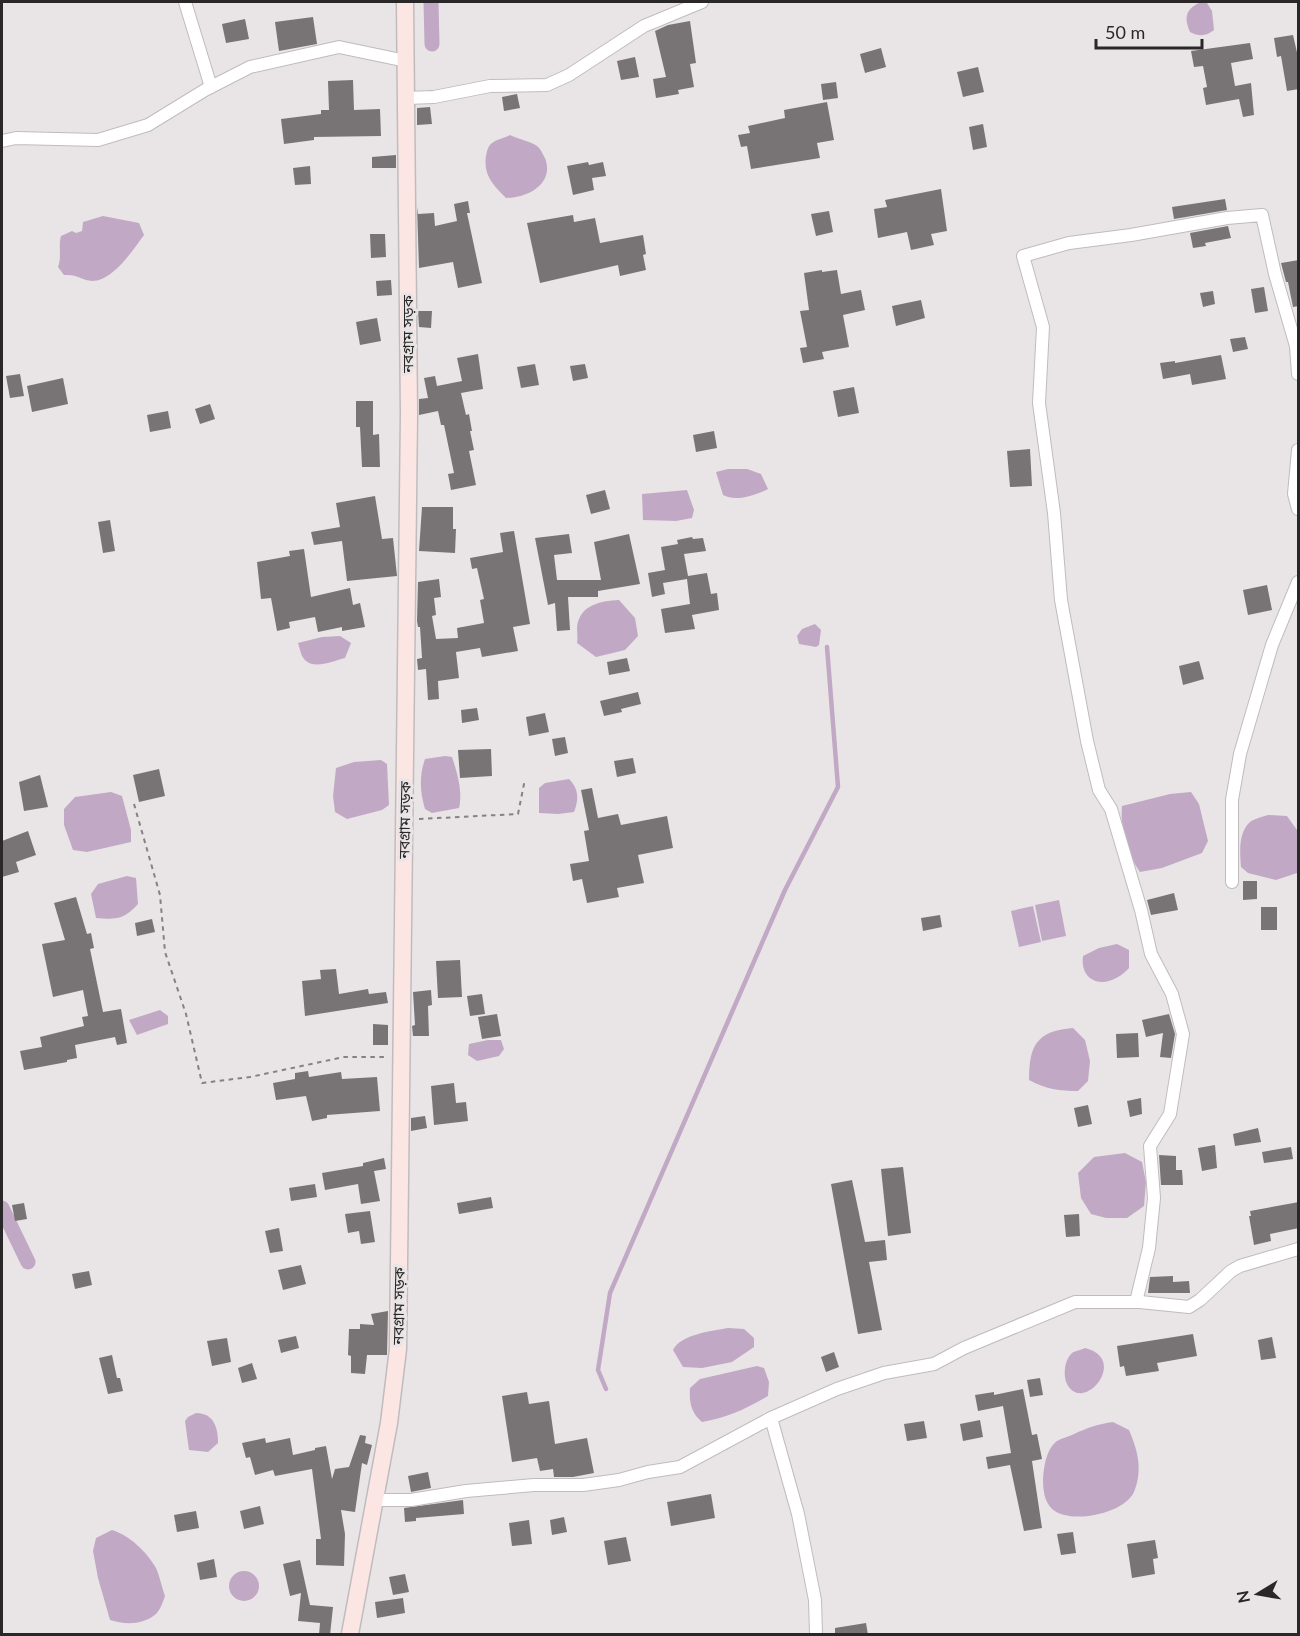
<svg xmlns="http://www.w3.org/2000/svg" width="1300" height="1636" font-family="Lato,'Noto Sans Bengali',sans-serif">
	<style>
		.water { fill: #c1a9c5 }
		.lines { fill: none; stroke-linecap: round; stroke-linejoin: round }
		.stream { stroke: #c1a9c5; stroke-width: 4.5 }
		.canal { stroke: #c1a9c5; stroke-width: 15 }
		.building { fill: #787476 }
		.minor-casing { stroke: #c0bcbd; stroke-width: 14 }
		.secondary-casing { stroke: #c0bcbd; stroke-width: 19 }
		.path { stroke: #858283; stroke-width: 2; stroke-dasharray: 4.5 4.5; stroke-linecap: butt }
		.minor { stroke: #fff; stroke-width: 12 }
		.secondary { stroke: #fce6e4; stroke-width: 16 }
		.labels { text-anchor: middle; stroke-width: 6; stroke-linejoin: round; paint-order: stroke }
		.street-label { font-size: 15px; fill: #292728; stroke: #e9e5e6 }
	</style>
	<rect width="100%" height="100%" fill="#e9e5e6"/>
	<!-- water -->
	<g class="water">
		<path d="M1199 3H1207L1212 11 1214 30C1206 36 1200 37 1190 32 1184 18 1185 10 1199 3Z"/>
		<path d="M510 135C518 139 530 141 537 146 541 149 543 155 545 158 555 184 527 198 506 198 493 185 483 175 486 156 487 151 488 146 492 143 497 139 505 138 510 135Z"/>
		<path d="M103 216 139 223 144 235C133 250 113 281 92 281 81 280 78 274 64 275L58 267C62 257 58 247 61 236L72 231 76 233 82 231 83 222Z"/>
		<path d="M728 469H747L761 474 768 489C756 495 736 502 723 495L716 472Z"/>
		<path d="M687 490 694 510 692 518 676 521 643 520 642 494Z"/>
		<path d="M619 600 635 618 638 636 625 650 596 657 577 643C578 638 577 633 577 628 579 605 600 601 619 600Z"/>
		<path d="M815 624 821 630 819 645 816 647 799 644 797 636 802 629Z"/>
		<path d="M340 636 351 643 345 658C334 661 315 669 306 661 301 657 300 649 298 643L322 637Z"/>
		<path d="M445 756 452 757C457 772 463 792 459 808L432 813 425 809C420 792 419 776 425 759Z"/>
		<path d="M381 760 387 764 389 805 382 810 347 819 335 812 333 796 336 768 354 762Z"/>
		<path d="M569 779C579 789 579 799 574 812L558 814 539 813V788L545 783Z"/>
		<path d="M111 792 122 796 131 830V842L87 852 73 850 64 825V809L75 797Z"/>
		<path d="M1191 792 1199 804 1208 841 1202 853 1162 868 1140 872C1127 854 1120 828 1122 806L1170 794Z"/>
		<path d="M1268 815 1287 816 1297 830 1298 835 1297 873 1276 880 1248 873 1241 867C1240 854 1238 834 1249 823 1253 819 1262 817 1268 815Z"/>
		<path d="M127 876 136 878 138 904C124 919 117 920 96 918L91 894 98 884Z"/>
		<path d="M1059 900 1066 936 1042 941 1035 905Z"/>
		<path d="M1033 906 1041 942 1019 947 1011 911Z"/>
		<path d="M1117 944 1129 950V968C1126 971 1122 975 1118 977 1098 989 1080 978 1083 956L1099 948Z"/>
		<path d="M160 1010 168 1016V1024L137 1035 129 1020Z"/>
		<path d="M1073 1028 1085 1040 1090 1061 1088 1081 1078 1091C1060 1091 1045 1089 1029 1080 1029 1046 1036 1031 1073 1028Z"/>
		<path d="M488 1040H501L504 1049 499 1056 477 1061 468 1055 469 1044Z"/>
		<path d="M1125 1153 1142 1162 1146 1182 1144 1206 1127 1218H1106L1091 1214 1081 1198 1078 1173 1094 1157Z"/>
		<path d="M728 1328 744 1329 754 1338V1347L732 1362 702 1368 683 1367 673 1350C681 1334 712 1331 728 1328Z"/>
		<path d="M1085 1348C1130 1359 1083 1415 1067 1384 1063 1376 1064 1360 1072 1353 1075 1351 1081 1350 1085 1348Z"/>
		<path d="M757 1366 764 1368 769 1382 768 1396C746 1409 727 1418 702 1422 691 1413 689 1402 690 1388L700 1379Z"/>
		<path d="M196 1413C214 1413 218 1428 218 1443L208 1452 189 1450 185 1421 188 1417Z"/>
		<path d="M1113 1422 1129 1430C1138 1451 1143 1470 1134 1492 1124 1514 1070 1525 1052 1509 1044 1501 1043 1489 1043 1479 1044 1467 1046 1449 1057 1441 1062 1438 1068 1437 1074 1434 1087 1428 1098 1424 1113 1422Z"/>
		<path d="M112 1530C129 1535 147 1552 156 1568 160 1577 162 1588 165 1596 163 1602 160 1610 156 1614 143 1625 125 1625 110 1620L98 1578 93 1551 96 1538Z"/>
		<circle cx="244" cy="1586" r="15"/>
	</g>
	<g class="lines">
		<!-- stream -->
		<path class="stream" d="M606 1389 598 1370 610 1293 785 890 838 787 827 647"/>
		<!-- canal -->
		<g class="canal">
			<path d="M431 2 432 44"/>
			<path d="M2 1208 28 1262"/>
		</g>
	</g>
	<!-- building -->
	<g class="building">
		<path d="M313 17 317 44 279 51 275 22Z"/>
		<path d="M245 19 249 39 226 43 222 24Z"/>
		<path d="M690 21 696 63 690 64 694 87 678 90 679 94 656 98 653 79 666 77 655 31 668 25Z"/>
		<path d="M1293 35 1299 61V89L1287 91 1281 56 1277 57 1274 38Z"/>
		<path d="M1250 43 1253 59 1231 63 1235 86 1251 83 1254 115 1243 117 1239 99 1206 105 1203 88 1207 87 1203 66 1194 67 1191 51Z"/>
		<path d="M881 48 886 67 865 73 860 54Z"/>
		<path d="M635 57 639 77 621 80 617 61Z"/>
		<path d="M978 67 984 92 963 97 957 72Z"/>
		<path d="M353 80 354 110 380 109 381 136 314 137V140L284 144 281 119 321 114V110H329L328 81Z"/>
		<path d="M836 82 838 98 823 100 821 84Z"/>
		<path d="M517 94 520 108 504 111 502 97Z"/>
		<path d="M827 102 834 140 817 143 820 158 751 169 747 146 741 147 738 135 750 133 748 126 785 118 784 110Z"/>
		<path d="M430 107 432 124 417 125V108Z"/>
		<path d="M983 124 987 147 973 150 969 127Z"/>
		<path d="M396 155V168H372V157Z"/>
		<path d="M588 162 589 165 603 162 606 176 592 178 594 190 573 195 567 166Z"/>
		<path d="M310 166 311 184 295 185 293 168Z"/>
		<path d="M941 189 947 231 931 234 934 245 911 250 907 232 878 238 874 209 887 207 885 200Z"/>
		<path d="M1225 199 1227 210 1174 219 1172 207Z"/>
		<path d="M468 201 470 213H467L482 283 458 288 453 262 419 268 417 207 418 214 434 213 435 226 457 221 454 204Z"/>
		<path d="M829 211 833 232 816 236 811 214Z"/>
		<path d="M573 215 574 222 595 218 600 243 643 235 646 254 643 255 646 270 620 276 618 265 540 283 527 223Z"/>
		<path d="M1228 226 1231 238 1205 243 1206 246 1193 248 1190 233Z"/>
		<path d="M370 234H385L386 257 371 258Z"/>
		<path d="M1299 260V306L1293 307 1288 282H1286L1281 263Z"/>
		<path d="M822 270V272L837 270 841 294 861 290 865 310 843 315 849 347 822 352 824 359 803 363 800 348 807 347 800 311 809 310 804 273Z"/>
		<path d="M391 280 392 295 377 296 376 281Z"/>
		<path d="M1264 287 1268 311 1255 313 1251 289Z"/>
		<path d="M1213 291 1215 304 1203 307 1200 293Z"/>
		<path d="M921 300 925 318 896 326 892 306Z"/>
		<path d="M418 311H432L431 328 419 327Z"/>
		<path d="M377 318 381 341 360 345 356 322Z"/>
		<path d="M1245 337 1248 349 1233 352 1230 339Z"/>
		<path d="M478 354 483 389 461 393 466 415 469 414 472 431H470L474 450 469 451 476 485 451 490 448 474 454 473 444 425H441L438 411 419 415V399L428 398 424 378 435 376 437 386 462 381 457 358Z"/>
		<path d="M1221 355 1226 379 1192 385 1190 374 1163 379 1160 363 1175 361V363Z"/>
		<path d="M535 364 539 385 521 388 517 367Z"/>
		<path d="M585 364 588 378 573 381 570 366Z"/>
		<path d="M20 374 24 396 10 398 6 376Z"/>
		<path d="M63 378 68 404 32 412 27 386Z"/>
		<path d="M854 387 859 413 838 417 833 391Z"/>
		<path d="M356 401H373V435L379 434 380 467H362L360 427H356Z"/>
		<path d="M210 404 215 419 200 424 195 409Z"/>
		<path d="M168 411 171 428 150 432 147 415Z"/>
		<path d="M714 431 717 448 696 452 693 435Z"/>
		<path d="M1030 449 1032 486 1010 487 1007 451Z"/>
		<path d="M605 490 610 509 591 514 586 495Z"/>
		<path d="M375 496 382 539 393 538 397 576 347 581 342 541 314 545 311 532 340 527 336 503Z"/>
		<path d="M422 507H453V529H456L455 553 419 551Z"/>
		<path d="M110 520 115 551 103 553 98 522Z"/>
		<path d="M514 531 530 624 513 627 518 651 482 657 480 648 456 652 459 678 438 681 439 699 428 700 426 669 418 670 417 659 422 658 420 627H418L417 621 418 582 439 579 441 597 434 598 436 615 432 616 436 639 458 638 457 628 484 623 480 600 484 599 477 568 472 569 470 558 503 552 500 533Z"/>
		<path d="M569 534 572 553 554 555 557 580H601L594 542 629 534 640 584 598 591V597H568L570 630 557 631 555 603 548 605 535 538Z"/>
		<path d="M692 537 693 539 703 538 706 551 684 554 688 576 707 573 711 594 717 593 719 610 692 615 695 629 665 633 661 609 690 604 687 579 663 583 665 594 652 597 648 573 665 570 661 547 678 544 677 540Z"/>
		<path d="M304 549 311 597 350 588 353 605 360 603 365 627 342 631V627L318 632 315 617 289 622 290 628 277 631 271 598 261 599 257 562 290 556 289 551Z"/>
		<path d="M1267 585 1272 610 1248 615 1243 590Z"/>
		<path d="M627 658 630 671 609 675 607 662Z"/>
		<path d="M1199 661 1204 679 1183 685 1179 666Z"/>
		<path d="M638 692 641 704 621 709 622 712 604 716 600 701Z"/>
		<path d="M477 708 479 720 462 723 461 710Z"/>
		<path d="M545 713 549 732 529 736 526 717Z"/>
		<path d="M565 737 568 753 555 756 552 739Z"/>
		<path d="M491 749 492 776 460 778 458 750Z"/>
		<path d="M633 758 636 773 617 777 614 761Z"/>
		<path d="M159 769 165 796 139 802 133 775Z"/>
		<path d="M40 775 48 807 24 811 19 782Z"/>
		<path d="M592 788 598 818 618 814 621 825 667 816 673 848 638 855 644 883 617 888 619 897 587 903 582 879 573 881 570 864 589 861 584 831 589 830 581 790Z"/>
		<path d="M28 831 36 855 16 862 19 872 2 877V841Z"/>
		<path d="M1243 881H1257V899L1243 900Z"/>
		<path d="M1174 893 1178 910 1151 915 1147 900Z"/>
		<path d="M76 897 87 934 91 933 94 948 90 949 103 1012 121 1009 127 1043 117 1045 115 1037 75 1045 77 1058 67 1060V1062L24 1070 20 1051 42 1047 40 1037 84 1026 82 1017 88 1016 83 990 53 997 42 944 65 940 54 903Z"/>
		<rect x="1261" y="907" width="16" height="23"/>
		<path d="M940 915 942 927 923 931 921 918Z"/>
		<path d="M152 919 155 932 137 936 135 923Z"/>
		<path d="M460 960 462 997 438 998 436 961Z"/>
		<path d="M336 969 339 994 368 989 369 994 386 992 388 1003 305 1016 302 981 321 979 320 970Z"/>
		<path d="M431 990 432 1005 428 1006 429 1036H413L412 1026 415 1025 413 992Z"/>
		<path d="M482 994 485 1014 470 1016 467 996Z"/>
		<path d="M497 1014 501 1036 482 1039 478 1017Z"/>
		<path d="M1169 1014 1175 1034 1171 1058 1160 1057 1163 1033 1146 1037 1142 1020Z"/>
		<path d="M373 1024 388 1025V1045H373Z"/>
		<path d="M1138 1033 1139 1057 1117 1058 1116 1034Z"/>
		<path d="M308 1071 309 1077 341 1072 342 1079 377 1077 380 1111 327 1115V1118L312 1121 306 1096 276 1100 273 1083 295 1079V1073Z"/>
		<path d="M454 1083 456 1103 466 1102 468 1121 434 1125 431 1086Z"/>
		<path d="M1141 1098 1142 1114 1130 1117 1127 1101Z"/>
		<path d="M1088 1105 1092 1124 1078 1127 1074 1108Z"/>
		<path d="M425 1116 427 1128 411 1131V1118Z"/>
		<path d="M1258 1128 1261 1142 1235 1146 1233 1134Z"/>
		<path d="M1215 1145 1217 1168 1202 1171 1198 1148Z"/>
		<path d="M1291 1147 1293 1159 1264 1163 1262 1152Z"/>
		<path d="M1159 1155 1176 1156V1170H1182L1183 1185H1161Z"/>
		<path d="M384 1158 386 1169 374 1171 380 1201 361 1204 358 1184 325 1190 322 1173 363 1166V1163Z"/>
		<path d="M903 1167 911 1233 888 1236 881 1169Z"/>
		<path d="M852 1180 865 1242 885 1240 887 1260 869 1262 882 1330 858 1334 831 1184Z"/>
		<path d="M315 1184 317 1197 291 1201 289 1188Z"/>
		<path d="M491 1197 493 1208 459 1214 457 1203Z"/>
		<path d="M1299 1202V1228L1270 1234 1271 1241 1254 1245 1249 1216H1251L1250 1211Z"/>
		<path d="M24 1203 27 1219 15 1221 12 1205Z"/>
		<path d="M370 1211 375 1242 361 1244 359 1231 348 1233 345 1214Z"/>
		<path d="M1079 1214 1080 1236 1066 1237 1064 1215Z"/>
		<path d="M279 1228 283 1251 270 1253 265 1231Z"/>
		<path d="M301 1265 306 1284 283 1290 278 1270Z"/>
		<path d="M89 1271 92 1285 75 1289 72 1274Z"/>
		<path d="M1173 1276V1282L1189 1281 1190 1293H1148L1150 1277Z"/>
		<path d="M388 1311 387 1355H367L365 1374 351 1373V1356L348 1355 349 1329H360V1324L374 1325 371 1314Z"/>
		<path d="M1193 1334 1197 1356 1157 1363 1159 1371 1126 1376 1124 1366 1120 1367 1117 1346Z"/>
		<path d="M296 1336 299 1348 281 1353 278 1340Z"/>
		<path d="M1272 1337 1276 1358 1261 1360 1258 1340Z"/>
		<path d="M227 1338 231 1362 212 1366 207 1341Z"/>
		<path d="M834 1352 839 1367 826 1372 821 1357Z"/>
		<path d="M112 1355 117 1378H120L123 1391 108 1394 99 1358Z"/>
		<path d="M252 1363 257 1379 242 1383 238 1368Z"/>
		<path d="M1040 1378 1043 1395 1030 1397 1027 1380Z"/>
		<path d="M1023 1389 1032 1435 1037 1434 1042 1459 1032 1461 1042 1528 1024 1531 1010 1465 988 1469 986 1457 1011 1453 1003 1406 978 1411 975 1395 994 1392V1395Z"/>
		<path d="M527 1392 529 1404 549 1401 555 1444 587 1438 594 1473 573 1477H554L553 1469 540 1471 537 1458 512 1462 502 1396Z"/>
		<path d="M980 1420 983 1437 963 1441 960 1424Z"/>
		<path d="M924 1421 927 1438 907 1441 904 1424Z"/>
		<path d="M360 1435 366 1436 365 1443 372 1445 367 1465 362 1463 355 1512 341 1510 345 1534 344 1566 316 1565V1539H321L312 1469 275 1476 273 1470 255 1475 250 1457 246 1458 242 1443 265 1438 266 1443 290 1438 293 1455 315 1450V1448L326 1446 332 1479 335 1469 349 1467Z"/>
		<path d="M428 1472 431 1488 411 1492 408 1476Z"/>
		<path d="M711 1494 715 1518 671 1526 667 1502Z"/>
		<path d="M463 1500 464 1514 416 1518V1521L405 1522 404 1508Z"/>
		<path d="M260 1506 264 1524 244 1529 240 1511Z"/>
		<path d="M196 1511 199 1528 177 1532 174 1515Z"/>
		<path d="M564 1517 567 1532 552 1535 550 1520Z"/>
		<path d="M529 1520 532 1544 512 1546 509 1523Z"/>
		<path d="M1073 1532 1076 1553 1061 1555 1057 1534Z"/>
		<path d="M626 1537 631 1561 608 1565 604 1541Z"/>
		<path d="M1155 1540 1158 1558 1153 1559 1155 1574 1132 1578 1127 1544Z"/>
		<path d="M214 1559 217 1577 200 1580 197 1563Z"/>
		<path d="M300 1560 310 1605 333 1607 330 1635H319L320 1623 298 1621 301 1593 290 1596 283 1564Z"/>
		<path d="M405 1574 409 1592 393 1595 389 1577Z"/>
		<path d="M403 1598 405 1613 377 1618 375 1602Z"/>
		<path d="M866 1623 868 1635H835V1628Z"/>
	</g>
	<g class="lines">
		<defs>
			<g id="minor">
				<path d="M185 2 211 87"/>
				<path d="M406 98 434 97 490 86 547 85 569 75 644 26 702 2"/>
				<path d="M2 141 16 138 98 140 148 125 205 90 250 67 339 47 406 61"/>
				<path d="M1298 450 1294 494 1298 509"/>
				<path d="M1232 882V800L1240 754 1272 645 1298 582"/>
				<path d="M1136 1302 1149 1248 1154 1198 1150 1146 1170 1114 1183 1034 1172 994 1151 954 1141 910 1111 809 1099 790 1087 741 1061 600 1054 513 1039 403 1043 327 1023 256 1069 243 1131 235 1227 218 1262 215 1275 274 1296 346 1298 374"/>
				<path d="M771 1418 798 1514 815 1600 816 1634"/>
				<path d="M376 1500H411L466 1491 534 1485H583L619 1480 648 1472 680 1467 771 1418 837 1389 884 1373 934 1364 964 1348 1075 1302H1140L1189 1307 1200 1300 1231 1271 1240 1266 1298 1249"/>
			</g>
			<path id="secondary" d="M350 1634 389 1423 398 1349 409 414 405 2"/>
		</defs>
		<!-- minor casing -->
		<use href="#minor" class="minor-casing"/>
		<!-- secondary casing -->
		<use href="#secondary" class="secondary-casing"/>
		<!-- path -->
		<g class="path">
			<path d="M134 804 160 895 165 952 186 1014 202 1083 250 1077 344 1057H387"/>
			<path d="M419 819 518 814 525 779"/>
		</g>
		<!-- minor -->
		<use href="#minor" class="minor"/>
		<!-- secondary -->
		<use href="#secondary" class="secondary"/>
	</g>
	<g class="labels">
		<!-- street labels -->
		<g class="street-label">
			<text transform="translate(408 334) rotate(-90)" y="5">নবগ্রাম সড়ক</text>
			<text transform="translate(405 820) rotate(-89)" y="5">নবগ্রাম সড়ক</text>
			<text transform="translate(399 1306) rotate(-89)" y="5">নবগ্রাম সড়ক</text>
		</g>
	</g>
	<!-- border -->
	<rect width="1300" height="1636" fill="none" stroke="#292728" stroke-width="6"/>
	<!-- north arrow -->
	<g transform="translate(1258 1594) rotate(259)" stroke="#e9e5e6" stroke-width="4.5" paint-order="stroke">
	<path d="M0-4.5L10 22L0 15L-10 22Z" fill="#292728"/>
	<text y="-9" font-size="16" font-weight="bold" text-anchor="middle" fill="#292728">N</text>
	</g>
	<!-- scale -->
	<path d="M1096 39v9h106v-9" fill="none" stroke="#292728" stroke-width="3"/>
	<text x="1105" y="39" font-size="18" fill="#292728" stroke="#e9e5e6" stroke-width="4.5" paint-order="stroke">50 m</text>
</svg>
